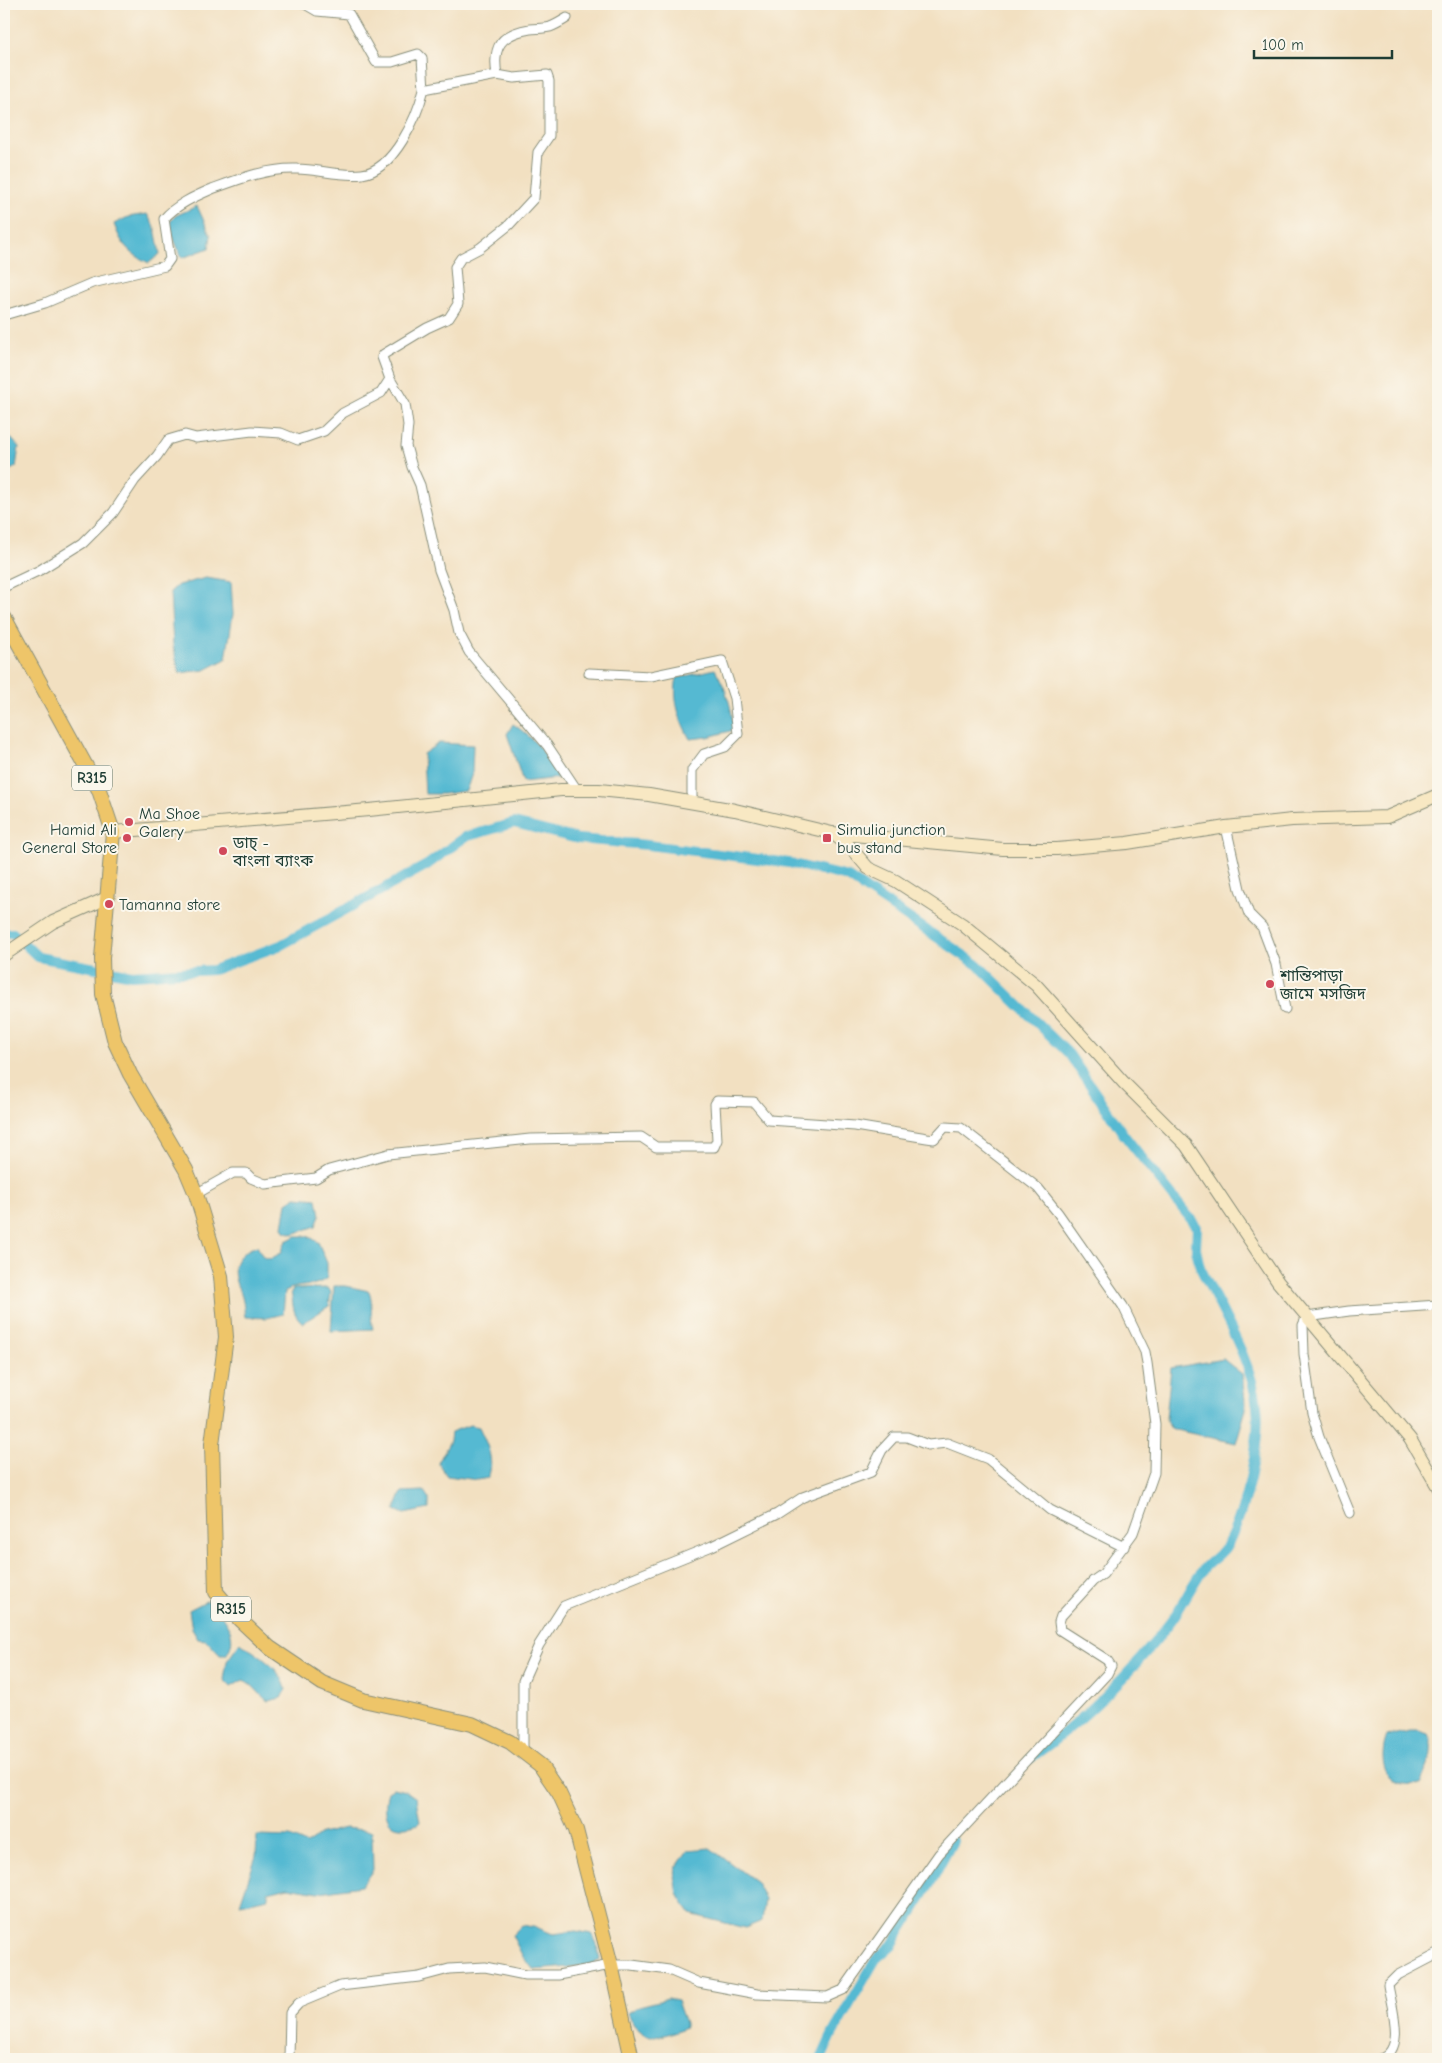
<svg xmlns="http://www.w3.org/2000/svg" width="1442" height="2063" viewBox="0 0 1442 2063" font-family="'Comic Neue','Noto Sans Bengali',sans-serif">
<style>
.water{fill:#54b9d2;stroke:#3a7b83}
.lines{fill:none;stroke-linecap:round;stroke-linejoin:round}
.canal{stroke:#54b9d2;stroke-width:10}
.street-casing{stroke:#888e7a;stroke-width:11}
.secondary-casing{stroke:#888e7a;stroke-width:14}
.primary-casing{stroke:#888e7a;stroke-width:16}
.street{stroke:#fff;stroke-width:9}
.secondary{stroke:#f8e8c3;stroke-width:12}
.primary{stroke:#eec569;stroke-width:14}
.poi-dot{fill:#d1495b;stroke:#fbf7ec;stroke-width:2}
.labels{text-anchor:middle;stroke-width:4;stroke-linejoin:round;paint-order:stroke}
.shield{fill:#fbf7ec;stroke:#61756b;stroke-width:1}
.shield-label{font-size:15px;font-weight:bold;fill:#1f3d34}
.poi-label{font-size:16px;fill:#1f3d34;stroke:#fbf7ec;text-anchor:start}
</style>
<rect width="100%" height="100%" fill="#fbf7ec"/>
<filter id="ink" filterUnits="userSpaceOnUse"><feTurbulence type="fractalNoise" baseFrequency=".02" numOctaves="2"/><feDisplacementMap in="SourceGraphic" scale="10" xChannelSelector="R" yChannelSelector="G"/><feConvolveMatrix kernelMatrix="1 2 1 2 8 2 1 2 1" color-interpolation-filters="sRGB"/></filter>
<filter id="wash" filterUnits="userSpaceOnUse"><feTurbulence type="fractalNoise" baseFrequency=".0096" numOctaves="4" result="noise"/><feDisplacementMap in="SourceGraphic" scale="20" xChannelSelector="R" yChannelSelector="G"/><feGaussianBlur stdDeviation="1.12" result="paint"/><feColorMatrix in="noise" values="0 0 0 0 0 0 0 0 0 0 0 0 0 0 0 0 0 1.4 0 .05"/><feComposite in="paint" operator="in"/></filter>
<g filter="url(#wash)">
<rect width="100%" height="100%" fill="#f2e0c1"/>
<!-- water -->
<path class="water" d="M197,206L211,236L209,248L182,258L173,237L170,222L175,216Z
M147,214L155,228L160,254L149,263C129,253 122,246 114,224L128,217Z
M8,435L19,447L16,467L4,473V436Z
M206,578L231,582L233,614L226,659L205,670L179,673L173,645L170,592L178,585Z
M715,669C726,688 732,707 734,730L708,737L690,739C680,721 672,699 677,678Z
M513,724C535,739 547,754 558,778L523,782L507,734Z
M439,743L473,745L472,774L466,791L443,794H425L423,754Z
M296,1197L317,1199L320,1215L316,1226L293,1234L285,1231L283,1227L287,1203Z
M296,1236H308L318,1242L327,1263V1278C314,1289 299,1283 285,1291L283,1314L267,1318L245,1317C244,1311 244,1304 242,1297C241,1292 237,1287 236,1282C230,1262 240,1252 257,1246L263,1257L270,1259L281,1253L286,1241Z
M334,1286H346L369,1291C374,1303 369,1316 373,1329L331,1331Z
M328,1288L331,1292L329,1306L303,1323C291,1313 294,1305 291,1292L293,1289Z
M1223,1359L1242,1374L1246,1409L1236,1443L1171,1429L1166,1419L1171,1368Z
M470,1425L479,1427C487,1444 495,1460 488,1478L478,1480L447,1476L438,1463L450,1441L451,1432Z
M424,1491L429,1499V1509L404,1514L395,1510L402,1492Z
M206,1601L212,1602C223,1619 241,1635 226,1655H220L206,1640L198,1639L192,1629L189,1610Z
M240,1643C257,1654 281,1668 286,1689L281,1698L268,1701C259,1695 253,1683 243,1680L231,1687L224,1680L227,1661Z
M1410,1731H1419L1428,1734C1436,1751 1427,1769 1420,1785C1413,1784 1403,1785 1397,1782C1380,1774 1381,1751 1387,1736Z
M393,1788L406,1791L416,1798L420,1822C415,1826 411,1826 405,1827C383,1829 384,1806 388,1791Z
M345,1828L372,1831L373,1870L361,1886L319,1892L288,1887L268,1892V1898L240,1904L256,1856L257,1836L290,1837L306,1844L321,1834Z
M710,1848L756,1882L765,1899L762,1921L745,1928L690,1914L678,1894L675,1876L676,1868L688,1850Z
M522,1925L538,1928L553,1934L576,1931L592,1934L597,1944L600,1960L591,1965L534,1970L523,1957L512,1935Z
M667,1999L677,2001L685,2023V2027C659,2039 642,2044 628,2013L639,2006Z"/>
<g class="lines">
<!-- canal -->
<path class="canal" d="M4,933H13L38,957L132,975L213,970L281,945L427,865L465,837L514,823L578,839L648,845L789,863L848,877L978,965L1069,1054L1124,1135L1197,1227L1196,1249L1200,1267C1220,1309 1252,1360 1257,1406C1261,1444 1245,1512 1227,1545C1222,1554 1212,1559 1205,1567C1192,1583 1184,1604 1171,1621C1134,1671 1082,1722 1031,1758
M821,2059L833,2033L876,1959L892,1945L930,1884L953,1841"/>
</g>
</g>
<g filter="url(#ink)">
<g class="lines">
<!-- street casing -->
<g class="street-casing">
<path id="street" d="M305,4L317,11L349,14L376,62H392L418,54L422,58L424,89L497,75C492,46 501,34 530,29C536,28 543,29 550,27C556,25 562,21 567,18
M4,315L45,303L92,283L165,266L170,259L164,219C175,205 196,196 212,189C239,179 267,168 297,169C318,169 341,177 362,174C394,170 417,117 424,89
M390,379L405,404L408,425L406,446L412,467L420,485L439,570L454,610L459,633L469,652L547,745L577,790
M4,587L40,570L83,543L113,513L135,480L157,456L168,440L185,435L196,438L252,431L281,433L298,440L324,431L343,413L381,393L390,379L382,357L384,354L427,328L449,318L458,304L455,267L461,258L480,248L509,225L534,198L538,152L549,136V81L547,75L514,78L497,75
M589,673L651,676L722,661L734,698L738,734L725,747L704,754L692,770V803
M1226,827L1240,889L1249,914L1262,927L1276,964L1285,1009
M196,1194L233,1173H246L251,1178L265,1184L316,1178L329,1170L388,1154L530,1139L641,1137L656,1147H714L717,1140L715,1104L717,1101L754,1102L769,1120L855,1126L927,1138L934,1139L945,1127L961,1128L1038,1188L1058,1213L1123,1306L1145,1352L1147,1363L1155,1424L1154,1473L1133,1533L1103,1574L1093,1581L1061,1616L1059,1622L1060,1630L1107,1660L1111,1666L1107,1674L939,1854L843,1990L827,1997L757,1994L699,1983L669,1970L632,1965H611L558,1975H525L485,1967L449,1969L419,1977L340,1986L299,2003L290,2013L289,2059
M1350,1513L1319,1437L1312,1413L1304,1354L1303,1325L1307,1317L1349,1311L1438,1305
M523,1753V1681L539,1645L564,1606L712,1546L777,1514L803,1497L871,1472L882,1450L894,1437H907L928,1445L947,1443L988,1459L1050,1510L1124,1547
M1380,2059C1407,2050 1391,2006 1388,1985L1398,1975L1438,1954"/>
</g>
<!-- secondary casing -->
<g class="secondary-casing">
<path id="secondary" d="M113,832L369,810L561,790H599L649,795L735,810L832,833L849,846L868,868L896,881L962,924L1036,985L1124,1083L1186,1145L1278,1282L1410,1439L1438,1487
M832,833L1003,849H1057L1127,843L1226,827L1292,820L1387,817L1438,795
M4,955L53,922L107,898"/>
</g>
<!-- primary casing -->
<g class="primary-casing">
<path id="primary" d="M4,617L99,790L113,832L102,958L103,994L115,1042L130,1074L186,1170L196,1194L221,1276L226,1337L212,1444L216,1592L240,1620L270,1648L322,1683L363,1700L472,1724L510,1742L540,1765L559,1793L576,1830L611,1965L632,2059"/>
</g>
<!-- street -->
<use href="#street" class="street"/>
<!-- secondary -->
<use href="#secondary" class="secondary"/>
<!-- primary -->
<use href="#primary" class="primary"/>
</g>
</g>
<!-- markers -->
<g class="poi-dot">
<circle cx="129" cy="822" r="5"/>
<circle cx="127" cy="838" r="5"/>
<rect x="822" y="833" width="10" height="10" rx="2.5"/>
<circle cx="223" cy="851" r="5"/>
<circle cx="109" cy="904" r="5"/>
<circle cx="1270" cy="984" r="5"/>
</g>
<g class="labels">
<!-- shield labels -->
<g class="shield">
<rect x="72" y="765.5" width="40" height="25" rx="4"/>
<rect x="211" y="1596.5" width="40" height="25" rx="4"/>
</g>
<g class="shield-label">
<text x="92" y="783">R315</text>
<text x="231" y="1614">R315</text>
</g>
<!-- poi labels -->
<g class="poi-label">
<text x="139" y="819">Ma Shoe<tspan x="139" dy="18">Galery</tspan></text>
<text x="117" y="835" text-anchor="end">Hamid Ali<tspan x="117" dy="18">General Store</tspan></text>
<text x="837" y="835">Simulia junction<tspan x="837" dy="18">bus stand</tspan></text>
<text x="233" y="848">ডাচ্ -<tspan x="233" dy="18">বাংলা ব্যাংক</tspan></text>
<text x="119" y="910">Tamanna store</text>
<text x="1280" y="981">শান্তিপাড়া<tspan x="1280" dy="18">জামে মসজিদ</tspan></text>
</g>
</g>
<!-- margin -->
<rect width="1442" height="2063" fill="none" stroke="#fbf7ec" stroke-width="20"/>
<!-- scale -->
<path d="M1254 50v8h138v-8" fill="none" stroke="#1f3d34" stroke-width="2.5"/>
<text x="1262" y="50" font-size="15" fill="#1f3d34" stroke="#fbf7ec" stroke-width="4" paint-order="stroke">100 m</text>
</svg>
